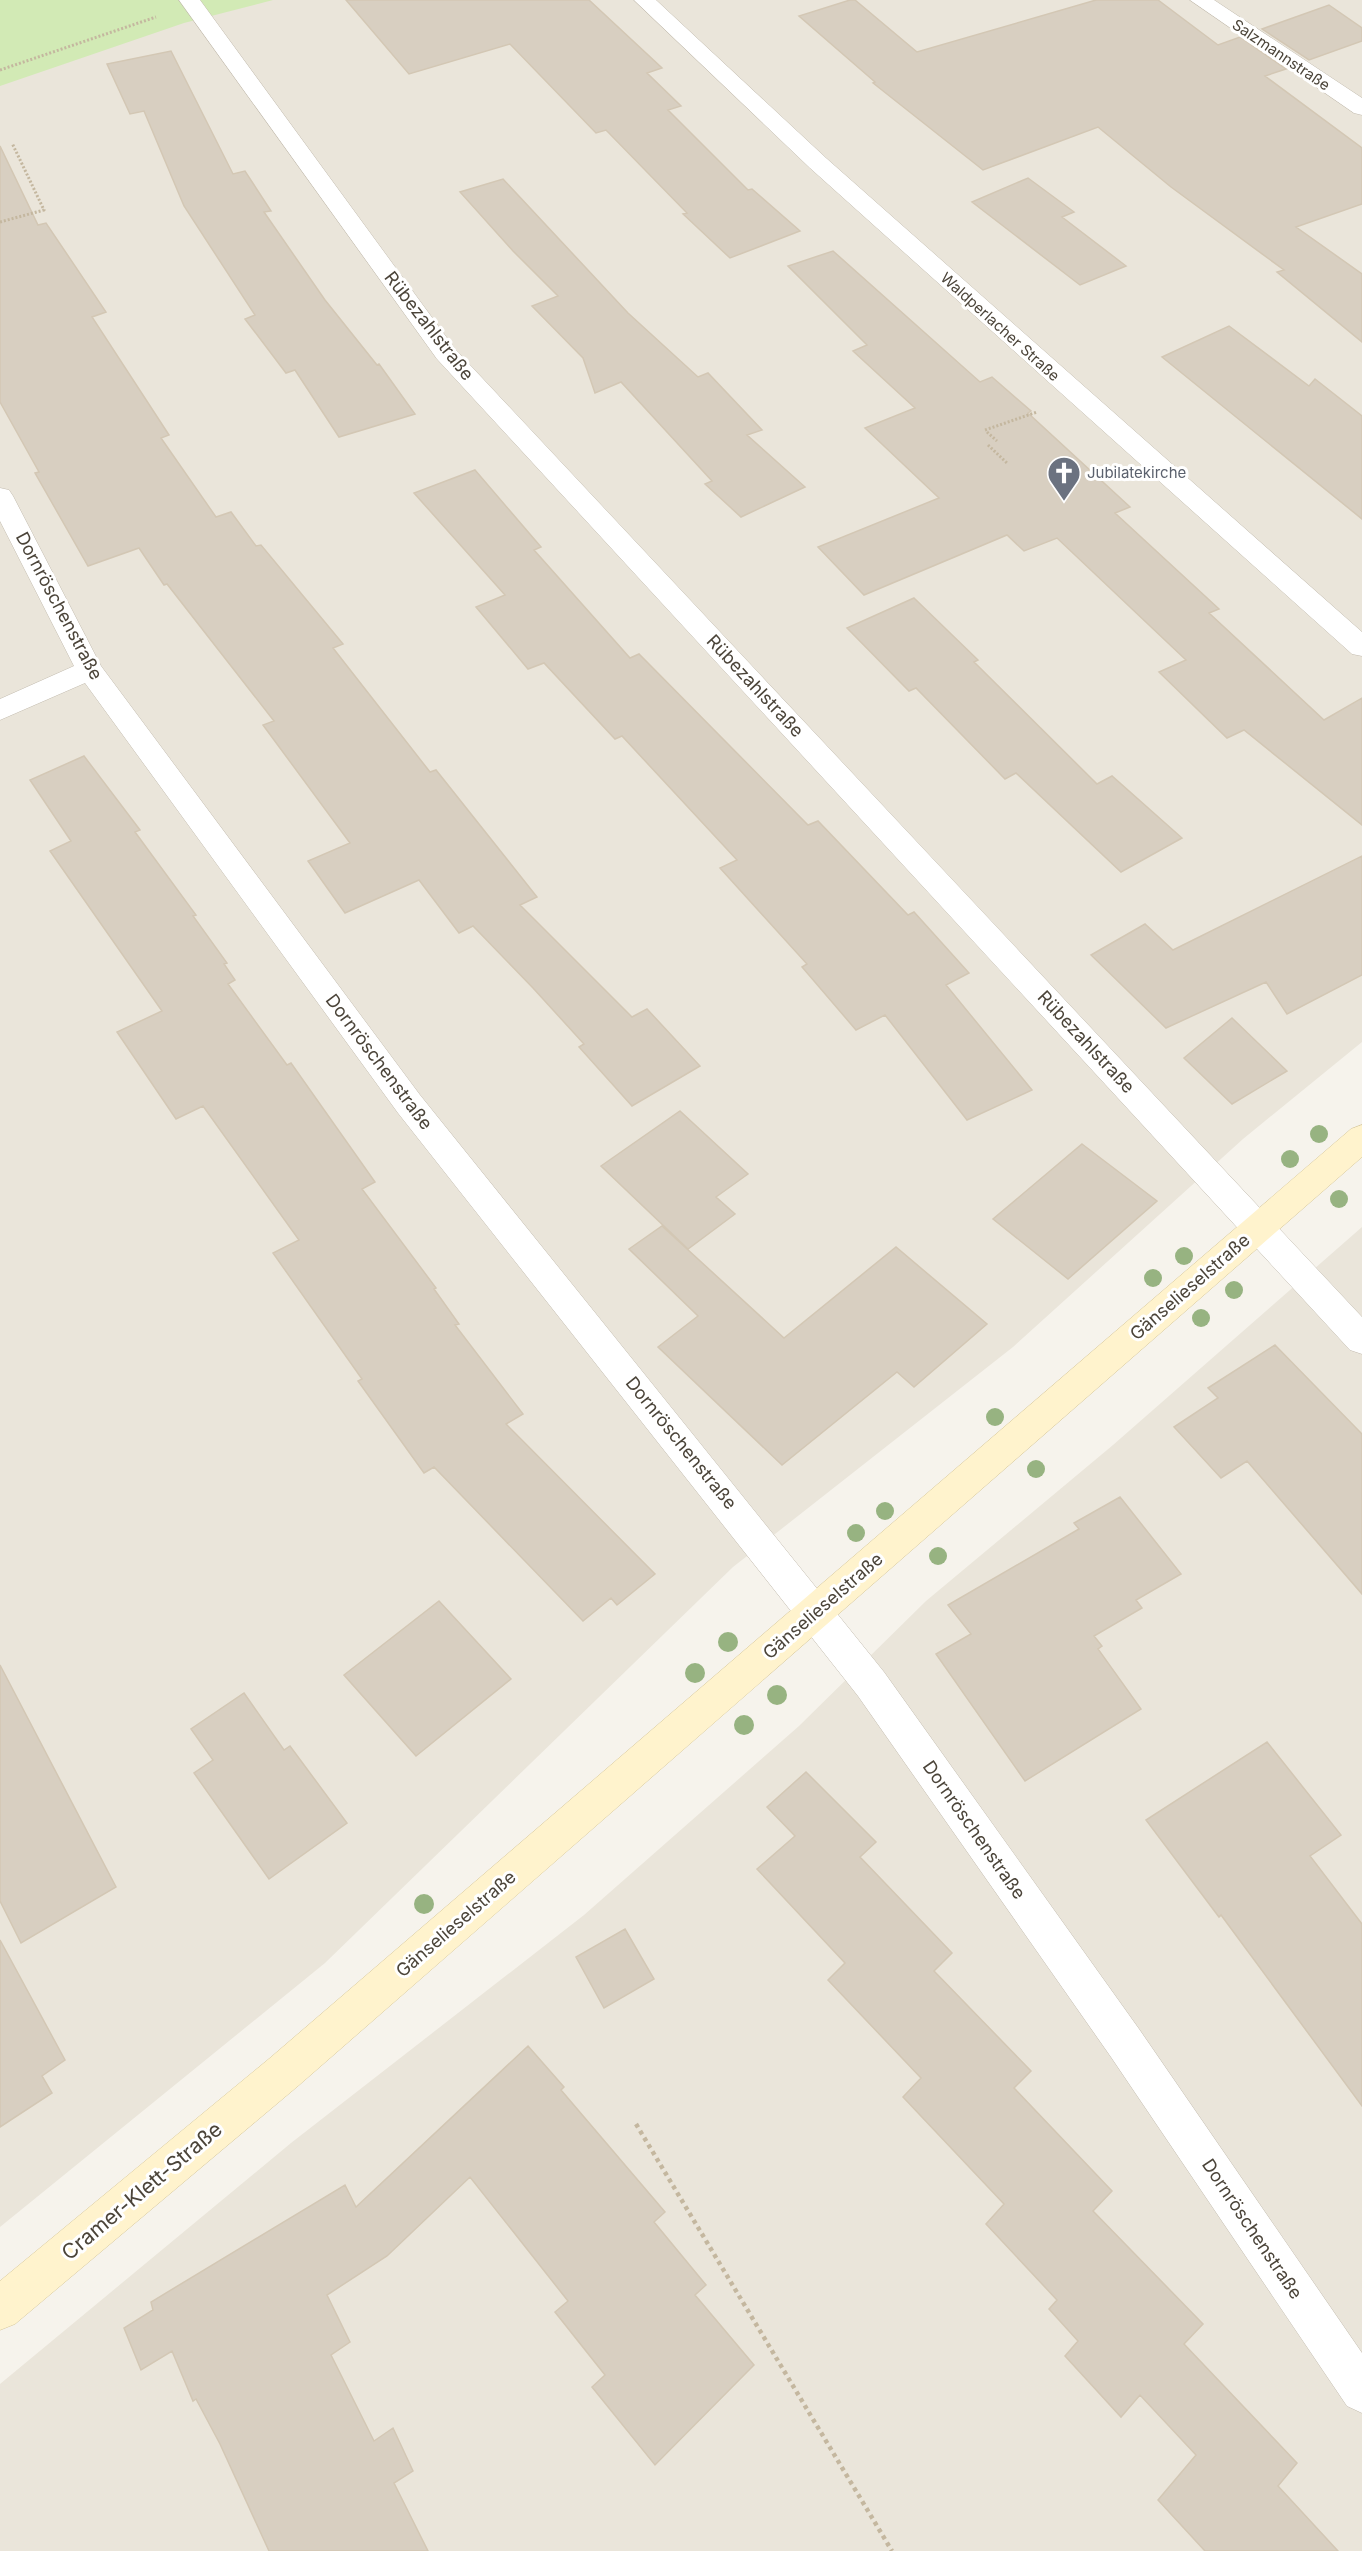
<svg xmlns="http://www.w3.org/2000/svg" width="1362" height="2551" viewBox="0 0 1362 2551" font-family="Inter,sans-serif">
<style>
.residential{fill:#eae5da}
.green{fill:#d2eab5}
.building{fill:#d8cfc1;stroke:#d3c7b4;stroke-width:1.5}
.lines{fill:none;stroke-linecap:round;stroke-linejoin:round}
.street-casing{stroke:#c2bbae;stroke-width:1}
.secondary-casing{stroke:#d6c79b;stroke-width:1}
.path-far1{stroke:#c4b79f;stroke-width:3;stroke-dasharray:2 2;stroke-linecap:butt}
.path{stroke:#c4b79f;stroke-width:4.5;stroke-dasharray:4 4;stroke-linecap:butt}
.street{fill:#fff;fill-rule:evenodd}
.secondary{fill:#fff3cd;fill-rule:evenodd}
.tree{fill:#97b381}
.labels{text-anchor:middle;stroke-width:6;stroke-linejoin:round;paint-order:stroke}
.far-street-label{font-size:15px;fill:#4b4439;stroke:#fff}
.far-worship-label{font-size:15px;fill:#5b616d;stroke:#fff;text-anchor:start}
.street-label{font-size:18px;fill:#4b4439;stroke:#fff}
.near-street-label{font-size:21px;fill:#4b4439;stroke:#fff}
</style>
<rect width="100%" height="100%" fill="#f6f3ec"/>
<!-- residential -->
<path class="residential" d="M0,0H1362V1042L1243,1139L1013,1347L733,1567L325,1963L0,2227Z
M1362,1227V2551H0V2384L291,2143L584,1915L799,1726L926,1601L1113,1445Z"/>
<!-- green -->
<path class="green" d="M0,0H273L184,23L0,86Z"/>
<!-- building -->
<path class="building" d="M346,0H589L662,68L647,73L681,106L668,110L748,190L752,189L800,231L730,258L683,214L687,213L606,130L596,133L510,44L409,74Z
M850,0H855L917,52L1096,0H1158L1218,45L1240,37L1286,69L1265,76L1362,148V204L1296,227L1362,274V342L1277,272L1284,270L1171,187L1098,127L983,170L873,83L875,82L799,16Z
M1329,5L1362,28V41L1309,60L1262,29Z
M171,51L233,174L245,171L271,211L264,212L325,300L377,365L379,364L415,414L339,437L295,370L286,373L245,319L255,315L184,206L144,111L130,114L107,64Z
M0,146L38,225L46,223L106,312L92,317L169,435L161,438L216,517L231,512L256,546L261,545L343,644L333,648L430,772L436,770L537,897L520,905L632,1017L647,1009L700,1066L632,1106L579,1047L584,1044L533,988L473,926L459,933L419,880L345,913L308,861L350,843L263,725L274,721L167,584L164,585L139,548L88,566L35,473L39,472L0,402Z
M1028,178L1074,212L1062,217L1126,266L1080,285L972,202Z
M503,179L628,313L698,377L708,373L762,430L747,435L805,487L741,517L705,484L712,481L621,382L595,393L583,358L532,306L558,296L513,251L460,192Z
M833,251L980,382L992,377L1031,411L1028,413L1130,507L1115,513L1219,609L1209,613L1324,720L1362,698V825L1244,730L1227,738L1159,672L1186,660L1057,538L1024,551L1007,535L864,595L818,547L939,498L865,428L915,408L853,351L867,345L788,266Z
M1229,326L1309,386L1315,379L1362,416V519L1162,357Z
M475,470L541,547L534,550L630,658L639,654L808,825L818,821L908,915L914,912L969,973L946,985L1032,1090L967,1120L885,1015L856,1030L802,967L807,964L720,868L737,860L622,736L615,739L544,663L528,669L476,607L505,595L414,493Z
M914,598L978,660L974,662L1097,784L1112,776L1182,838L1121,872L1016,773L1005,779L916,688L909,691L847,628Z
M84,756L140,830L135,832L196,915L193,916L227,963L224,964L235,980L228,984L287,1065L291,1063L375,1182L362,1189L436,1288L434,1289L459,1324L455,1325L523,1414L506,1424L655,1574L617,1605L611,1598L583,1621L434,1467L424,1473L358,1381L362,1379L273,1253L299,1240L203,1106L176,1119L117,1032L162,1011L50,851L71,841L30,780Z
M1362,856V975L1287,1014L1266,982L1166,1028L1091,955L1145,924L1173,950Z
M1232,1018L1287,1071L1232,1104L1184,1058Z
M680,1111L748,1174L716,1197L735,1214L688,1249L601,1166Z
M1082,1144L1157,1201L1068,1279L993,1219Z
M662,1226L784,1338L896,1247L987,1324L914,1387L897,1372L782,1465L658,1347L698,1316L629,1249Z
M1275,1345L1362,1434V1594L1247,1461L1221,1478L1174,1427L1218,1398L1208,1388Z
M1120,1497L1181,1574L1136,1600L1142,1608L1094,1636L1102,1646L1098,1649L1141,1709L1025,1781L936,1654L971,1634L948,1605L1079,1529L1074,1523Z
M439,1601L511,1679L416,1756L344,1675Z
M0,1665L116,1887L21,1943L0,1901Z
M244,1693L284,1750L290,1746L347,1823L269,1879L194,1773L213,1760L191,1729Z
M1267,1742L1341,1835L1310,1856L1362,1924V2106L1221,1915L1219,1917L1146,1820Z
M806,1772L876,1842L860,1857L952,1953L934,1971L1031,2071L1014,2088L1112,2191L1093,2211L1203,2324L1184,2344L1297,2463L1278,2486L1338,2551H1205L1158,2500L1196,2455L1140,2395L1121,2417L1065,2356L1078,2341L1049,2309L1057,2300L986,2224L1004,2204L903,2097L921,2078L828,1980L845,1963L757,1869L795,1836L767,1807Z
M625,1929L654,1979L604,2008L576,1957Z
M0,1940L65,2060L42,2076L52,2093L0,2127Z
M528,2046L564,2087L561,2090L665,2212L654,2222L706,2285L695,2295L754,2365L655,2465L592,2387L605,2375L555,2312L568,2301L470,2177L387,2256L327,2295L350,2342L331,2355L374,2441L393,2428L413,2471L394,2483L428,2551H269L220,2444L196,2399L193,2401L172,2351L141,2370L124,2328L153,2310L151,2302L345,2185L356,2207Z"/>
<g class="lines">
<!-- street casing -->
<g class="street-casing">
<path id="street" d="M179,0H200L455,349L1362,1317V1354L1350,1350L437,359Z
M634,0H656L826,158L1362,632V656L1352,654L810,168Z
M1190,0H1214L1362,98V115L1354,113Z
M0,488L9,490L13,496L101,666L420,1095L884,1672L1139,2029L1362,2353V2413L1347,2406L1111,2057L858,1696L398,1113L85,683L0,720V699L74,666L0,521Z"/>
</g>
<!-- secondary casing -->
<g class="secondary-casing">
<path id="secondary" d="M1362,1125V1157L298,2086L15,2324L0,2330V2281L270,2058L1351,1129Z"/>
</g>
<!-- path-far1 -->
<path class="path-far1" d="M0,70L156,17
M0,222L44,210L12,143
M985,430L1037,412
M987,432L997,441
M988,445L1008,464"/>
<!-- path -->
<path class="path" d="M636,2124L892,2551"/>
<!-- street -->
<use href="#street" class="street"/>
<!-- secondary -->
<use href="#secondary" class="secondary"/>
</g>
<!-- trees -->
<g class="tree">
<circle cx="1319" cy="1134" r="9"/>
<circle cx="1290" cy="1159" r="9"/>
<circle cx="1339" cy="1199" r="9"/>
<circle cx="1184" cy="1256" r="9"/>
<circle cx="1153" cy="1278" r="9"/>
<circle cx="1234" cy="1290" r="9"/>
<circle cx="1201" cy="1318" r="9"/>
<circle cx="995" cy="1417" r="9"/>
<circle cx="1036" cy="1469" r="9"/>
<circle cx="885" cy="1511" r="9"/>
<circle cx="856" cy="1533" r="9"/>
<circle cx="938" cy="1556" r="9"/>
<circle cx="728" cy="1642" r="10"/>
<circle cx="695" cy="1673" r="10"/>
<circle cx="777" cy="1695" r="10"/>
<circle cx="744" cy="1725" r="10"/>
<circle cx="424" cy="1904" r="10"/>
</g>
<!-- icons -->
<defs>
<g id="church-pin" transform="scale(1.725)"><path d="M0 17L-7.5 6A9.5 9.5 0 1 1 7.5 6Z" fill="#6b7280" stroke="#fff"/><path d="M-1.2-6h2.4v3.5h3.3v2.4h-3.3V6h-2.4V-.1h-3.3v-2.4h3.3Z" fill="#fff"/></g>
</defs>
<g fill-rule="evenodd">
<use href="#church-pin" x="1064" y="473"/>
</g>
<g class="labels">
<!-- far-street labels -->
<g class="far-street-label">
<text transform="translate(1281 55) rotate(34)" y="5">Salzmannstraße</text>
<text transform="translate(1000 327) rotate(42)" y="5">Waldperlacher Straße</text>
</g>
<!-- far-worship labels -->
<g class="far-worship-label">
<text x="1087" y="478">Jubilatekirche</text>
</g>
<!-- street labels -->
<g class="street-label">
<text transform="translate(429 326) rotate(52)" y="6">Rübezahlstraße</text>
<text transform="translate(59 606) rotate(62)" y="6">Dornröschenstraße</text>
<text transform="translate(755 686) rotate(47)" y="6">Rübezahlstraße</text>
<text transform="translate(1086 1042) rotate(47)" y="6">Rübezahlstraße</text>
<text transform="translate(379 1062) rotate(53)" y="6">Dornröschenstraße</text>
<text transform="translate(1190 1287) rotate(-41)" y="6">Gänselieselstraße</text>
<text transform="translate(681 1443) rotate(51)" y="6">Dornröschenstraße</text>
<text transform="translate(823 1606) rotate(-41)" y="6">Gänselieselstraße</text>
<text transform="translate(974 1830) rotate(55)" y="6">Dornröschenstraße</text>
<text transform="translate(456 1924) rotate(-41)" y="6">Gänselieselstraße</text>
<text transform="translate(1252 2229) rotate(56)" y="6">Dornröschenstraße</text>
</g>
<!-- near-street labels -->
<g class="near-street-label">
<text transform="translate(142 2191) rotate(-40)" y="7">Cramer-Klett-Straße</text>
</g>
</g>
</svg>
